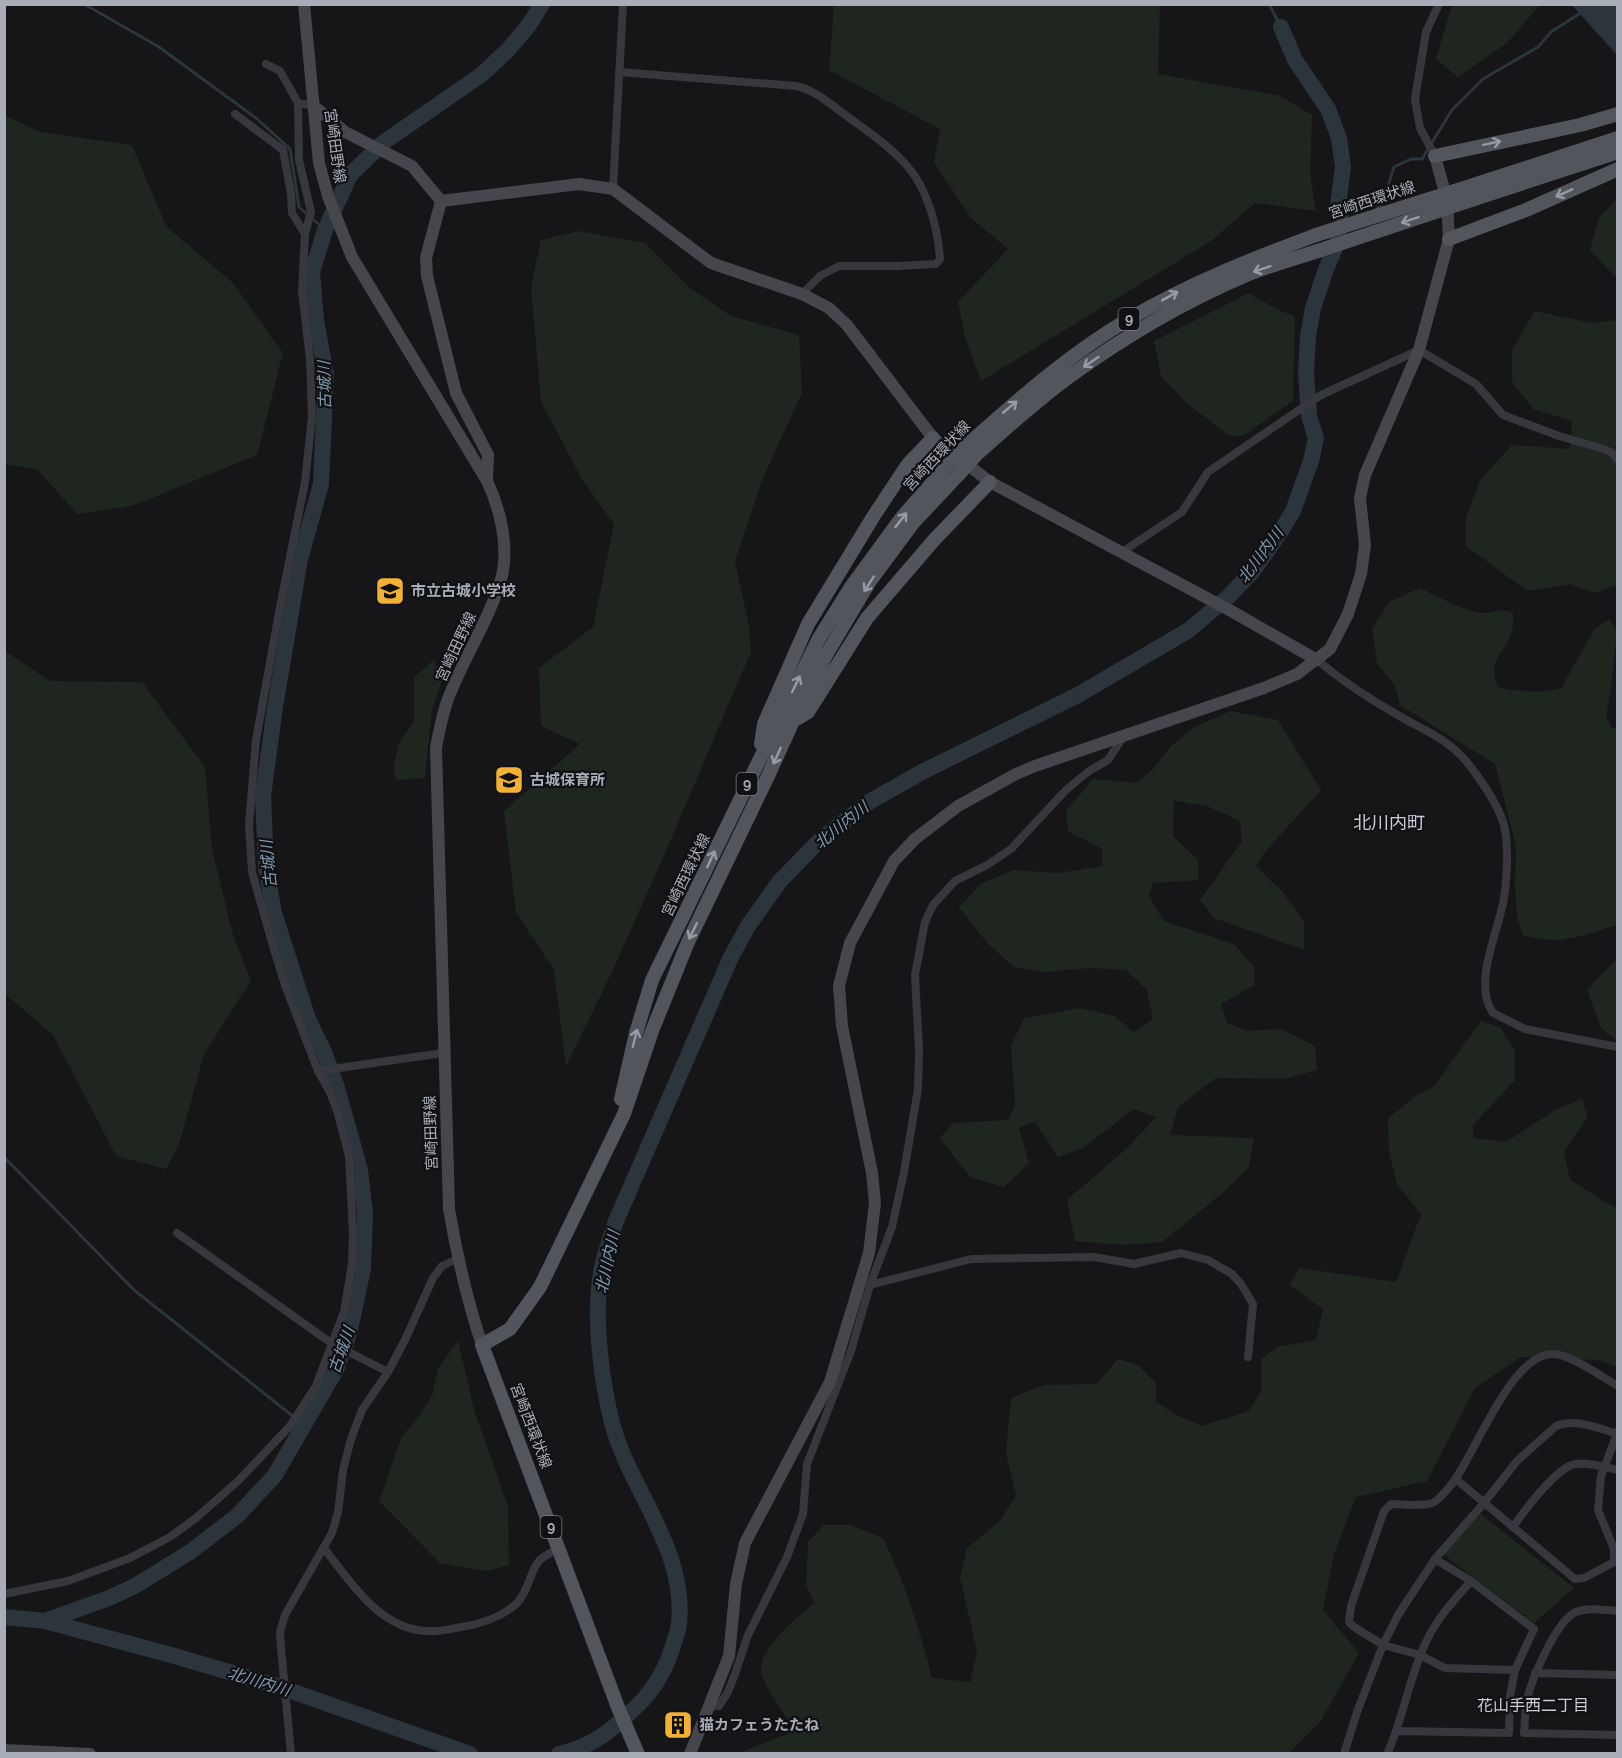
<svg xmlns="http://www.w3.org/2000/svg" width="1622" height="1758" viewBox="0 0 1622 1758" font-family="Raleway,'Noto Sans JP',sans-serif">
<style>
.green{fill:#1e261f}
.water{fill:#2c353c}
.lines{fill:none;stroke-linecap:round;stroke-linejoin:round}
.stream{stroke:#2c353c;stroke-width:3}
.river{stroke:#2c353c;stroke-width:16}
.street{stroke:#37383d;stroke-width:8}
.secondary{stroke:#45474d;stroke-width:12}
.primary{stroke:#53555c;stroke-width:14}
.primary-bridge{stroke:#53555c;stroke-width:14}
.oneway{stroke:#979ba6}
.labels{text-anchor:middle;stroke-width:4.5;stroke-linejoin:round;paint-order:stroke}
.shield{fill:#111113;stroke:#7b7e86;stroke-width:1.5}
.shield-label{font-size:14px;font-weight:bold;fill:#a8adb8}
.street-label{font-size:15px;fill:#a8adb8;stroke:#111113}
.poi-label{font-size:15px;font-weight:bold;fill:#a8adb8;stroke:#111113;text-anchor:start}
.water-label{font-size:16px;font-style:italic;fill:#7f9bb3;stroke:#111113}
.neighbourhood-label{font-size:16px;fill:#c9ccd4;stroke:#111113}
.quarter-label{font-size:18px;fill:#c9ccd4;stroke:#111113}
</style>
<rect width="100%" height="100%" fill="#161618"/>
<!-- green -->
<path class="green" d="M834,5H1160L1158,74L1280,96L1312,115L1310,174L1316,211L1255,203L1211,241L981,381L965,337L958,302L1008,249L970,217L934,162L940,129L829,70Z
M1452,5V4L1540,5L1507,43L1458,77L1436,59Z
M4,115L40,132L132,145L166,226L233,283L283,353L257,455L132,506L77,514L37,469L5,464Z
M1617,199V279L1590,250L1599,218Z
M579,231L645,243L689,287L731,316L799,335L802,393L763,478L735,561L749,626L751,652C691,790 635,931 566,1066L554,970L516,913L504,811L580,744L541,726L539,668L593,627L614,524L583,481L541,402L531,287L541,240Z
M1249,293L1278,310L1295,316L1293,401L1243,436L1228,435L1188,404L1161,376L1154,341Z
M1534,311L1592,323L1617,320V585L1594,593L1571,584L1527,591L1466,546V518L1480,480L1512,445L1570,449L1572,421L1533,409L1512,382V351Z
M1420,588C1439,597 1461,610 1482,613C1494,614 1500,607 1513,613C1513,618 1514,626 1512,632C1504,654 1485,662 1499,688C1521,691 1540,694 1561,688L1594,630L1609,619L1617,632L1611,688L1606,716L1612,728H1617V925C1581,936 1561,946 1523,935L1517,918L1515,885L1516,847L1495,764L1400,705L1395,686L1377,663L1372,629L1389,602Z
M5,651L50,681L142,682L205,767L212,849L233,935L251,981L204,1054L179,1145L166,1169L116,1156L53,1035L5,994Z
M434,660L442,681L432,709L425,778L396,780L393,767L399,743L414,720V677Z
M1230,711L1278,720L1321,790L1265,852L1256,866L1283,892L1304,922V950L1214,918L1200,900L1242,841L1240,821L1207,806L1174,801L1173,836L1198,860V880L1153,883L1149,896L1164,921L1234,944L1254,967V985L1221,1004L1227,1023L1247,1031L1281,1029L1315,1046L1317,1070L1284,1079L1216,1078L1178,1107L1170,1135L1254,1138L1249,1167L1219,1196L1162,1242L1121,1245L1075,1241L1067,1200L1126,1149L1156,1117L1134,1109L1083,1148L1058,1157L1035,1122L1019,1128L1029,1163L1004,1187L970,1177L940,1138L953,1123L1008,1120L1015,1104L1011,1046L1024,1018L1080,1008L1114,1016L1133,1032L1153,1019L1147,990L1126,970L1091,968L1045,972L1014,967L987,943L959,907L982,883L1014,870L1058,873L1102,866V849L1068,831L1066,811L1093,779L1137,783L1153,769L1171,746L1195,727Z
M1617,958V1041L1601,1028L1587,990Z
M1481,1021L1500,1027L1515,1051V1080L1473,1125L1474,1138L1506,1142L1557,1109L1582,1099L1588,1117L1564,1152L1570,1180L1617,1209V1367L1599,1360L1521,1357L1475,1388L1427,1481L1356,1497L1334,1554L1323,1610L1359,1653L1320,1722L1289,1753L736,1754L795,1731C785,1714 768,1693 762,1675C753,1652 798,1617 814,1603L806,1584L808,1542L824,1525H850L883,1538C906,1586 919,1627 932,1678L970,1682L977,1652L960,1577L967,1548L1000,1521L1016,1495L1006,1453L1011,1398L1045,1385L1097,1384L1118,1359L1138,1365L1156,1383V1401L1178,1416L1202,1426L1249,1411L1261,1391V1359L1278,1347L1316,1340L1323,1309L1289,1285L1299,1268L1396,1282L1421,1214L1397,1184L1389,1152L1388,1119L1414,1097L1434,1086Z
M458,1341L475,1413L508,1506L509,1565L488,1571L441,1564L379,1501L402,1436L419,1417L432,1395L438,1368Z
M1477,1511L1574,1588L1534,1623L1444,1555Z"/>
<!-- water -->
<path class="water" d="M1572,5H1617V55Z"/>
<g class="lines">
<!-- stream -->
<path class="stream" d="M84,4L159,47L256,118L290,149L299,207L325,230
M1269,4L1281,27
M1431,144L1452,110L1483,79L1538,47L1551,32L1582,12
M1375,210L1382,205L1394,167L1411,159H1422L1428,149
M4,1157L134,1290L304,1425"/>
<!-- river -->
<path class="river" d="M4,1617L45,1621L109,1598L135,1586L190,1552L237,1516L275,1475L336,1370L349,1334L363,1269L365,1214L360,1170L337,1088L324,1052L308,1019L274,913L266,867L263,796L275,707L300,559L321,484L326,375L316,320L312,272L325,230L350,175L384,142L481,75L507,51L529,25L542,4
M45,1621L171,1655L277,1686L470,1754
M559,1754C595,1746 613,1729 639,1704C656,1687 666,1668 673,1646C675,1639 678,1631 679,1624C687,1549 630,1491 612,1423C602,1383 595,1327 599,1287C601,1264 609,1242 616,1221L731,957L748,926L780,881L819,841L869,802L922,772L1078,695L1189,630L1229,596L1253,571L1281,531L1293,511L1311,461L1316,438L1309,416L1306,373L1308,336L1313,308L1325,272L1337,243L1341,221L1338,205L1343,167L1339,138L1328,109L1295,60L1281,27"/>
<!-- street -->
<path class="street" d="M266,64L280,71L298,103L314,106
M619,72L796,86C815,90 829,103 844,114C866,130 890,146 908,167C928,190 938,229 940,259L936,264L897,266H839L820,276L802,294
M235,114L283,150L291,194L292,213L305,234
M1435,156L1420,128L1415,99L1426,32L1439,4
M613,189L623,4
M1122,552L1182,512L1208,472L1321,395L1419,350L1476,384L1503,415L1559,436L1604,449L1612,453L1618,460
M1317,660C1342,681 1368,698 1396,714C1424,731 1449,738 1470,766C1483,783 1498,804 1504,825C1509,847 1507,876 1504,898C1499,930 1472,984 1493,1013L1525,1029L1618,1047
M318,1071L443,1053
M177,1233L331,1343L388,1372
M870,1285L971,1259L1094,1257L1134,1264L1181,1253L1208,1260L1232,1274L1241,1284L1253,1304L1248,1357
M1457,1480L1575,1579L1584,1578L1614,1562V1549L1598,1510L1601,1476L1618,1431
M1513,1527C1524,1511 1557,1467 1575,1464C1589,1462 1604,1467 1618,1470
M324,1548C350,1582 381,1631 429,1631C439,1632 451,1629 461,1627C479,1624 502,1617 516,1604C529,1592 530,1569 540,1560C545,1555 553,1552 559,1548
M4,1594L68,1581L130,1558L170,1537L196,1518L238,1481L290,1426L316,1386L344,1312L352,1264L353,1234L349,1156L338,1114L330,1092L318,1071L285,985L273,946L252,872L249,825L256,740L280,607L305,482L312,417L310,359L302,292L305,234L311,212L299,160L298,103
M1618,1611C1605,1610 1588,1607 1576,1612C1557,1620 1533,1676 1528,1696C1525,1707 1525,1721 1524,1733L1618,1735
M1515,1670L1445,1668L1420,1655L1383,1645L1354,1627L1349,1622L1351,1606L1384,1511L1391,1504C1403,1504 1421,1507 1432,1503C1438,1501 1442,1495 1446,1491C1474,1462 1508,1354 1553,1354C1570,1354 1602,1377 1618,1386
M1535,1673L1618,1675
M710,1706H719L728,1692L735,1674L748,1635L787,1557L803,1514L807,1464L851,1351L870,1285L892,1227L904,1172L918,1089L919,1050L915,975L925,922L933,905L955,881L987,865L1011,849L1066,790L1089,771L1108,760L1124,736
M1398,1731L1509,1733L1510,1696L1515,1670L1534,1629L1471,1581L1435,1559
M291,1754L281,1648L280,1632L285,1615L332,1533L338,1512L343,1470L351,1439L362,1410L388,1372L405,1340L433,1278L442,1266L457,1259
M1344,1754L1357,1712L1383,1645L1398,1615L1435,1559L1484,1503L1517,1461L1556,1426C1577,1418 1597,1428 1618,1434
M1387,1754C1404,1717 1409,1676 1427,1640C1438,1617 1455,1599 1471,1581"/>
<!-- secondary -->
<path class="secondary" d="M304,4L319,163L328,196L352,257L487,481C500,508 509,546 502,576C490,619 464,657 448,699C442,715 439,731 436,748L449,1209C457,1256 467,1300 482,1345
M314,106L345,132L412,166L441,201L579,184L613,189L711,263L802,294L829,308L847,325L933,438L990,482L1233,612L1317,660
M441,201L426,258L427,276L456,393L488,455L487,480
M4,1750L90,1754
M690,1754L729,1656L736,1584L745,1543L830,1382L869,1253L875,1203L872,1173L842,1026L839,986L850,943L894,861L915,839L958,806L1016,774L1035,766L1264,688L1297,674L1330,649L1348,614L1361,574L1365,545L1360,498L1365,475L1419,350L1449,239L1447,200L1435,156"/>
<!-- primary -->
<path class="primary" d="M1435,156L1580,125L1618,114
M1461,189L1618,138
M1465,202L1618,152
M1449,239L1526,210L1618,169
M966,446C1018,400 1069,354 1129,319C1188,284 1252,259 1316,235
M976,455C1006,428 1037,400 1070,376C1124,337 1183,302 1244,276C1268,266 1293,259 1318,251
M793,721L808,712L867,618L934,540L990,482
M761,744L764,724L808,624L873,517L908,464L933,438
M621,1099L636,1033L652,980L818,640L851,587L903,516L947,466
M638,1754L619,1710L482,1345L510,1329L540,1287L624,1114L652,1031L688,942L768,776L793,721L826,655L870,581L913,523L959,474"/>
<!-- primary-bridge -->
<path class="primary-bridge" d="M1316,235L1461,189
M1318,251L1465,202
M947,466L966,446
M959,474L976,455"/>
</g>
<!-- one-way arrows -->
<defs><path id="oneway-shaft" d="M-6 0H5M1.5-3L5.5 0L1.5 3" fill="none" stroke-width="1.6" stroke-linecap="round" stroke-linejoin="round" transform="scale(1.5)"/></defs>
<g class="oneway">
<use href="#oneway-shaft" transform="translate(1492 143) rotate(-12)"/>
<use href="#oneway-shaft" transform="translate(1564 193) rotate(156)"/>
<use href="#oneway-shaft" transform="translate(1410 220) rotate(162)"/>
<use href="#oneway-shaft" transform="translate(1262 269) rotate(161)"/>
<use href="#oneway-shaft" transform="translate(1170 296) rotate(-29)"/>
<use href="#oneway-shaft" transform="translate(1091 362) rotate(146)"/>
<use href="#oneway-shaft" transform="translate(1010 407) rotate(-40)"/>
<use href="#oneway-shaft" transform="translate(901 520) rotate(-52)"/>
<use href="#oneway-shaft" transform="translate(869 584) rotate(123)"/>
<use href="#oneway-shaft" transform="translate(796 684) rotate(-64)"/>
<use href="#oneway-shaft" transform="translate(777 756) rotate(114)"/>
<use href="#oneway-shaft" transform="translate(711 859) rotate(-65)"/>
<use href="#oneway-shaft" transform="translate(693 931) rotate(116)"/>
<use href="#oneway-shaft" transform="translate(635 1038) rotate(-76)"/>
</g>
<!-- icons -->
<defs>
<g id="school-square" transform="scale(1.5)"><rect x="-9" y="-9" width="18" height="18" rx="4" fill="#f2b134" stroke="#111113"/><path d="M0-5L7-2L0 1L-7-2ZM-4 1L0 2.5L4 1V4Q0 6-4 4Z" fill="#111"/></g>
<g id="building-square" transform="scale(1.5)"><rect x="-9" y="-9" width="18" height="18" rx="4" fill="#f2b134" stroke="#111113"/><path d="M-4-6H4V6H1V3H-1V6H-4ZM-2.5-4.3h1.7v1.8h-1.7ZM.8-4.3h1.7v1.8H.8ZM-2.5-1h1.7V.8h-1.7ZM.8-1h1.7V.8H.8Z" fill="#111"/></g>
</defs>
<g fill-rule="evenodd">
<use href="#school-square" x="390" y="591"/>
<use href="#school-square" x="509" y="780"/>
<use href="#building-square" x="678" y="1725"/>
</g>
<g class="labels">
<!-- shield labels -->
<g class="shield">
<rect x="1118.5" y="308" width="21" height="22" rx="4.5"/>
<rect x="736.5" y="773" width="21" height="22" rx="4.5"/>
<rect x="540.5" y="1516" width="21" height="22" rx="4.5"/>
</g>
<g class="shield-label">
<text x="1129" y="324">9</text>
<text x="747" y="789">9</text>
<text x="551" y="1532">9</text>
</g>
<!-- street labels -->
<g class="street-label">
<text transform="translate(335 146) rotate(82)" y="5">宮崎田野線</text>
<text transform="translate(1372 200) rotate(-18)" y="5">宮崎西環状線</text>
<text transform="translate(937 456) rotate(-47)" y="5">宮崎西環状線</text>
<text transform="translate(456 647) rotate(-65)" y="5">宮崎田野線</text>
<text transform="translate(686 875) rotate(-64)" y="5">宮崎西環状線</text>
<text transform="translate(431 1133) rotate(-92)" y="5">宮崎田野線</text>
<text transform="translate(531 1426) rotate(69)" y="5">宮崎西環状線</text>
</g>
<!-- poi labels -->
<g class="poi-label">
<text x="411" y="596">市立古城小学校</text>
<text x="530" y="785">古城保育所</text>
<text x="699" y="1730">猫カフェうたたね</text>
</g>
<!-- water labels -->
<g class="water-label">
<text transform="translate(324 385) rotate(-91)" y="6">古城川</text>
<text transform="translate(1260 555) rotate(-53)" y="6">北川内川</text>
<text transform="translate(841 825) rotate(-39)" y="6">北川内川</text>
<text transform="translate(268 864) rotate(-96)" y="6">古城川</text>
<text transform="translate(607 1262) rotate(-78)" y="6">北川内川</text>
<text transform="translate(341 1350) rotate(-70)" y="6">古城川</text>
<text transform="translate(259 1681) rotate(17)" y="6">北川内川</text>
</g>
<!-- neighbourhood labels -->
<g class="neighbourhood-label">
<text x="1533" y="1711">花山手西二丁目</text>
</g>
<!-- quarter labels -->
<g class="quarter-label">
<text x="1389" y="829">北川内町</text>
</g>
</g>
<!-- border -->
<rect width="1622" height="1758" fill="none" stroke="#a8adb8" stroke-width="12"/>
</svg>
